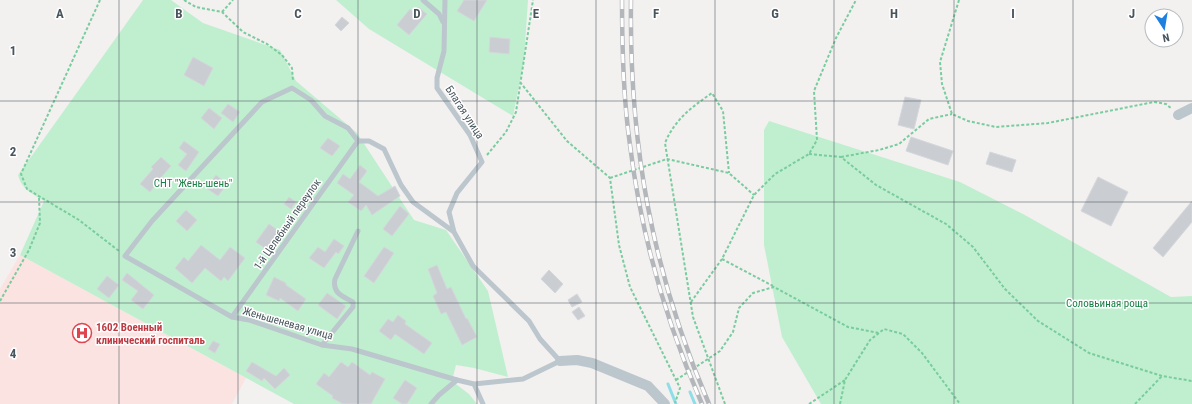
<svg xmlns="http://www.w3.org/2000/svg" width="1192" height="404" viewBox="0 0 1192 404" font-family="'Roboto Condensed',sans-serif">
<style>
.medical{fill:#fbe3e2}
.green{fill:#c0efcf}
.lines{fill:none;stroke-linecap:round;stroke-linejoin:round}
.stream{stroke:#8edeea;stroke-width:3}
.building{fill:#caced3;stroke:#d4d7db}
.path{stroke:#79cc9d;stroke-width:2;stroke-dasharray:3 2;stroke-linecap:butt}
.lane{stroke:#bcc6cd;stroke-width:5}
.street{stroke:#bcc6cd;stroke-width:10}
.rail-casing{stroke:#b3b6ba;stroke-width:4.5}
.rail{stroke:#fff;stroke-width:3;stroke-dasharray:9;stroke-linecap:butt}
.grid{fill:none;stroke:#48555d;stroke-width:1;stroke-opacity:0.55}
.labels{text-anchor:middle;stroke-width:3;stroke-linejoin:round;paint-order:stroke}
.street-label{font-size:11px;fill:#48555d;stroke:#fff}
.park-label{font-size:11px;fill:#197f45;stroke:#fff}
.health-label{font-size:11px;font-weight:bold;fill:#be3a42;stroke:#fff;text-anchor:start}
.grid-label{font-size:13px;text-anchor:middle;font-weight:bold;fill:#48555d;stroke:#fff;stroke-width:3;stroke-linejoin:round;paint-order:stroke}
</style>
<rect width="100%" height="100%" fill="#f3f0f0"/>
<!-- medical -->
<path class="medical" d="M20,255L246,378L232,404H0V289Z"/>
<!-- green -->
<path class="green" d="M143,0H171L203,23L280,50L296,81L357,133L414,220L446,230L488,291L508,377L474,368L456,365L452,381L469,394L477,404H294L20,255L44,201C32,193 22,190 18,175Z
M336,0H528L524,60L513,116L369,29Z
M769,121L960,182L1023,214L1171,297L1192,296V404H821L782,337L764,245V130Z"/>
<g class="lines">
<!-- stream -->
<path class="stream" d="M668,384L676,404
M690,392L695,404"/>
</g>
<!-- building -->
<path class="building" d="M464,0H487L474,21L457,11Z
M418,7L427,14L409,35L397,25L410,9L414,12Z
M342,17L349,23L341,31L335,25Z
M490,37L510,39L509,54L489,52Z
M193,57L213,68L204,86L184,75Z
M905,97L921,100L914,129L898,125Z
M228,104L240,112L233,122L221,113Z
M209,108L222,118L214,129L201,118Z
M911,137L953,151L948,165L906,151Z
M328,138L340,146L332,156L320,148Z
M184,141L199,152L186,171L178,165L187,154L179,148Z
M990,152L1016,160L1012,172L986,164Z
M161,157L171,166L157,182H158L150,192L140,184L153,169L151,167Z
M360,165L367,171L359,182L378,196L395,186L400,196L372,215L366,205L361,211L348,202L354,195L337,183L343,174L350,179Z
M216,175L227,184L218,196L206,188Z
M1098,177L1128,192L1111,226L1081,211Z
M289,197L296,202L291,209L284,204Z
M1192,201V222L1163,257L1153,248Z
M400,206L409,214L392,236L383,229Z
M186,210L197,220L187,231L176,221Z
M269,224L283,234L270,252L256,242Z
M334,239L344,246L338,254L336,252L324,268L309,258L318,247L325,252Z
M201,245L220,260L230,247L245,258L228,281L224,277L221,281L205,268L192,283L175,268L184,257L188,261Z
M384,247L394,253L374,283L364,276Z
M437,265L447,289L451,287L466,319L467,318L477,337L462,345L446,312L441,314L433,296L437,293L428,269Z
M549,270L563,284L555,293L541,279Z
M127,273L154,295L143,309L131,300L138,291L122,280Z
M107,276L119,285L109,298L97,289Z
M274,277L286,283V285L306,299L298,311L280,298L279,301L266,295Z
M327,293L346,306L337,319L318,305Z
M577,294L582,302L572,307L568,300Z
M579,307L585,316L578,320L572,312Z
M398,315L406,321L405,324L432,343L424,354L395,334L391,340L379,331L388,319L393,322Z
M213,341L220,344L215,353L208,349Z
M252,362L276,376L284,368L290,375L275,389L264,378L262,381L246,371Z
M341,362L348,367L352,362L370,375L372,372L385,379L371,404H343L332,398L333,396L316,384L324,373L329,377Z
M405,380L417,388L407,404H402L393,398Z"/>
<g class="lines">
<!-- path -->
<path class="path" d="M100,0L21,174L27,189L79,220L119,251
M184,0L196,7L222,12L243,32L267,44L282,55L292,68L293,81
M959,0L940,62L942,84L952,114L968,121L996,127L1048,123L1154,102L1166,104L1172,109
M222,12L233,0
M520,82L567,141L610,178L619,245L630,287L680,388L675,403
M809,154L841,157L876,185L946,224L973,247L1005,289L1038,321L1089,353L1162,376L1192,381
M487,155L506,132L516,112L533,0
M841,157L879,150L899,144L929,119L952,114
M610,178L667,159L729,173L754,195
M722,259L773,286
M0,301L29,250L40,223L39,197
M691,302L722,259L754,195L775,174L809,154L817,140L814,91L836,38L856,0
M676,380L720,351L733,332L739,308L753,293L774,287L848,327L879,333
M725,404L693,317L665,143C675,119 692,107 712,93L723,111L729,173
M809,404L845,380
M840,404L845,380L870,340L884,329L903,334L922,353L960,404
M1135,404L1162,376"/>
<!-- lane -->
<path class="lane" d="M423,0L439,14L443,22
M445,0L444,51L437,78V88L470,135L482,162L457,193L449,212L454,232
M292,88L311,100L325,116L348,128L358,141H369L384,149L401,185L413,202L454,232L473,266L529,321L540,339L560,361L523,379L474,384L457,380L352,349L322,345L249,320L232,317L125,256L152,221L262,102Z
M232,317L358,141
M322,345L353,307V302C342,296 332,293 335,279L358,231
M474,384L483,404
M431,404L439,395L457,380"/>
<!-- street -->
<path class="street" d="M1178,115L1192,108
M560,361L577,360L592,363L648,386L665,404"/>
<!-- rail casing -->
<g class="rail-casing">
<path id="rail" d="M622,0C622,48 623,97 630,145C641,234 666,322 702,404
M631,0C629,144 652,272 709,404"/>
</g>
<!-- rail -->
<use href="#rail" class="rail"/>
</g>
<!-- grid -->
<path class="grid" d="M119,0V404M238,0V404M358,0V404M477,0V404M596,0V404M715,0V404M834,0V404M954,0V404M1073,0V404M0,101H1192M0,202H1192M0,303H1192"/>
<!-- icons -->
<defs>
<g id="hospital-ring" transform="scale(1)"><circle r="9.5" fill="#fff" stroke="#e0444e" stroke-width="1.5"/><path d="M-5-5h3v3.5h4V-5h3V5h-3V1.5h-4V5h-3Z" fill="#e0444e"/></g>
</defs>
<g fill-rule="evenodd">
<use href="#hospital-ring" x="82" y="333"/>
</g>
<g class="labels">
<!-- street labels -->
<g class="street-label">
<text transform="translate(465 112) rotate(57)" y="4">Благая улица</text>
<text transform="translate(287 224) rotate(-55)" y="4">1-й Целебный переулок</text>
<text transform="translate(288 323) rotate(16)" y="4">Женьшеневая улица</text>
</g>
<!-- park labels -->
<g class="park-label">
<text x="193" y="187">СНТ "Жень-шень"</text>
<text x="1107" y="307">Соловьиная роща</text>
</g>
<!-- health labels -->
<g class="health-label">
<text x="96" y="331">1602 Военный<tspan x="96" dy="13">клинический госпиталь</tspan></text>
</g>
</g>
<g class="grid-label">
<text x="60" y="18">A</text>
<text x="179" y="18">B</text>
<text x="298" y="18">C</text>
<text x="417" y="18">D</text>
<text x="536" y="18">E</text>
<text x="656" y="18">F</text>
<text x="775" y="18">G</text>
<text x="894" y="18">H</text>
<text x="1013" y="18">I</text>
<text x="1132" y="18">J</text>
<text x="13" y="55">1</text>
<text x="13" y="156">2</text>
<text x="13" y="257">3</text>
<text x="13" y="358">4</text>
</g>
<!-- north arrow -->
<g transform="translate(1164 28) rotate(168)"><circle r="19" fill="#ffffff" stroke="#b6bbbe"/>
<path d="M0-3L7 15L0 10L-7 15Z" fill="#1d7fe0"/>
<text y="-6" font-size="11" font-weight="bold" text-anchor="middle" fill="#48555d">N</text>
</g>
</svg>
